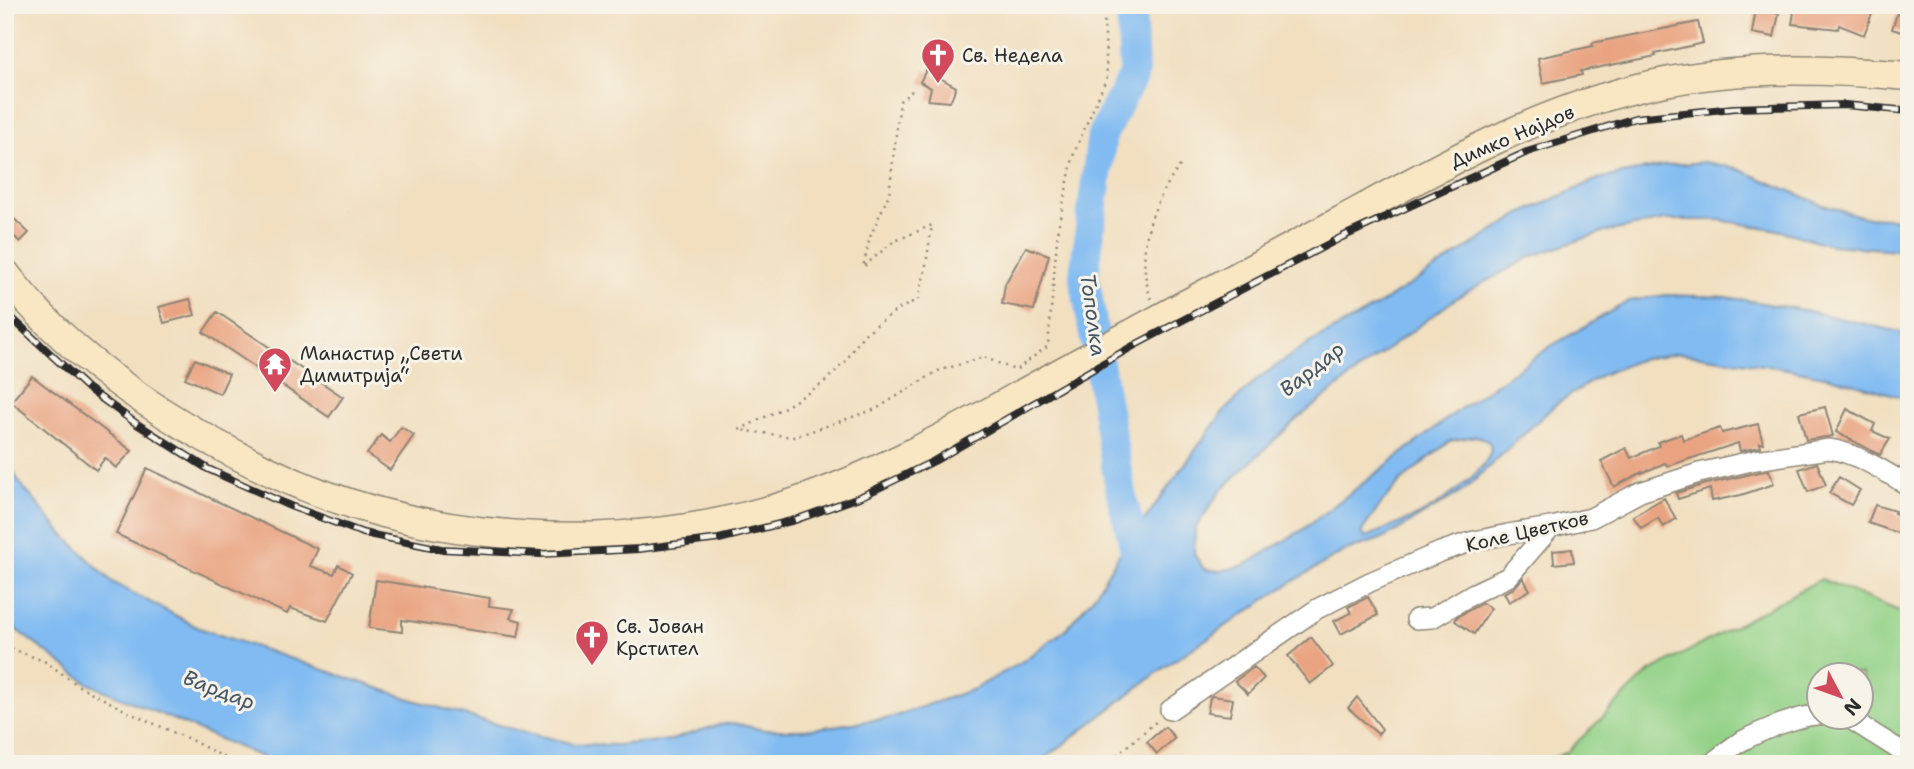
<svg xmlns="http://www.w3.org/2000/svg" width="1914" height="769" viewBox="0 0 1914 769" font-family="'Shantell Sans',sans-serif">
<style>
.green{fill:#93d187;stroke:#5f7e59;stroke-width:2;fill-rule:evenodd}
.water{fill:#81bbf2;stroke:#56738e;stroke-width:2;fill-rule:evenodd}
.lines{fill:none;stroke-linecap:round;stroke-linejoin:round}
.river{stroke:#81bbf2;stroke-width:30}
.building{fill:#e9a380}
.street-casing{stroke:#8e8576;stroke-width:22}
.secondary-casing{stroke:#8e8576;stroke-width:31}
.path{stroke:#8e8576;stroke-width:2.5;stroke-dasharray:2 5;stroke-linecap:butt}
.street{stroke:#fff;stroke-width:19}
.secondary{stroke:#f9e7c3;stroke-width:28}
.rail-casing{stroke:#2b2b2b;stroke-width:8}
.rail{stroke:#f7f3e8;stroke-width:5;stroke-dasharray:16;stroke-linecap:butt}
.labels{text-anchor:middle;stroke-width:6;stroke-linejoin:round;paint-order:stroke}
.poi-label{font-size:19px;fill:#2b2b2b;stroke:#f7f3e8;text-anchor:start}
.street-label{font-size:19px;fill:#2b2b2b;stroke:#f7f3e8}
.water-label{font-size:21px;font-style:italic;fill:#455667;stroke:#f7f3e8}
</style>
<rect width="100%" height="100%" fill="#f7f3e8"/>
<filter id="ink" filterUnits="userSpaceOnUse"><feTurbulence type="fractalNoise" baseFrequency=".0143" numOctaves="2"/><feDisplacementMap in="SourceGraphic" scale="14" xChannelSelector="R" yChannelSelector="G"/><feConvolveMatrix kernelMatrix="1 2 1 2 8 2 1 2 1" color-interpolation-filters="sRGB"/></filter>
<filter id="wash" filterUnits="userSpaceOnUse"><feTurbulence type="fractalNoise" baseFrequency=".00686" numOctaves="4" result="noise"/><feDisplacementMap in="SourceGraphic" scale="28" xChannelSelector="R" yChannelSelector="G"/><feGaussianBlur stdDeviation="1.57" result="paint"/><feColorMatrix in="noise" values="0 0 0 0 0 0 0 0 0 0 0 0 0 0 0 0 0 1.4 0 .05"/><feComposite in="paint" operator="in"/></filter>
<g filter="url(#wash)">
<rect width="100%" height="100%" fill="#f1dfc0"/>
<!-- green -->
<path class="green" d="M1821,579L1909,615V764H1538L1567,752L1648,673ZM1820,674H1862V716H1820Z"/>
<!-- water -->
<path class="water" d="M1705,162L1736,168L1823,205L1864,217L1909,219V251L1831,245L1778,230L1720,220H1665L1600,233L1532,256L1458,297L1374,359L1298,418L1221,490L1195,529L1194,554L1204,569L1221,571L1245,565L1302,530L1460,409L1551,346L1629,301L1666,295L1727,297L1804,310L1909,334V399L1830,377L1776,367L1680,353L1641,359L1601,375L1555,405L1463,491L1386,537L1343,552L1289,584L1166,666L1047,757L1033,764H278L89,684L18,631L5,618V456L19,482L58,529L112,582L199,628L417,701L519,731L575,744L616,745L671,740L718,725L733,723L764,730H803L890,718L974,689L1020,663L1065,630L1094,596L1118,556L1224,411L1259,378L1304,346L1375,307L1521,214L1598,179L1662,166ZM1476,436C1524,447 1441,503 1425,512C1407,521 1388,528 1369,536L1365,537L1362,535V531L1381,504L1400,482L1450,441Z"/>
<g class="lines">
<!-- river -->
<path class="river" d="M1131,5L1134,73L1102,135L1084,275L1121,494L1132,537L1140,575"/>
</g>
<g id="blocks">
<!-- building -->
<path class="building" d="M1795,5L1823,8L1824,5H1875L1864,35L1839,25L1838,29L1792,24Z
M1900,5H1909V34L1892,29Z
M1756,9L1779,14L1774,37L1752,33Z
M1698,22L1703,43L1655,54L1656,56L1581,71L1582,75L1543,83L1538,58L1593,46L1592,43Z
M926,70L956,87L950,102L928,100L931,88L920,82Z
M5,210L29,233L20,242L5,228Z
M1026,247L1049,255L1034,310L1002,304L1005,284Z
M190,299L195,315L164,323L159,307Z
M217,312L343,397L329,417L203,332Z
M195,359L229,374L220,394L185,378Z
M32,376L132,451L116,468L105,458L96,470L11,402Z
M1825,407L1833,436L1806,440L1799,413Z
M1847,409L1875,424L1872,431L1890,439L1880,455L1836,432Z
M1758,424L1763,443H1760L1761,447L1740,451L1738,443L1668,466L1665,463L1642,473V472L1614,487L1601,461L1626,448L1631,458L1659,446L1658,442L1681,434L1683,440L1720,428L1722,433Z
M401,427L414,435L390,470L367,454L381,435L390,442Z
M1817,463L1826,485L1808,492L1799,469Z
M147,468L318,549L310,566L334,574L338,565L352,573L327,621L290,608L287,614L116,534Z
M1769,470L1774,484L1741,495L1712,501L1710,489L1678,499L1676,493L1702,485Z
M1839,477L1860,490L1851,505L1829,493Z
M1664,498L1676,519L1663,527L1658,518L1641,528L1633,516Z
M1875,505L1895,511L1894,513L1909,519V537L1868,523Z
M1572,549L1574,562L1554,564L1553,551Z
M1523,578L1530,590L1509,602L1504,593L1514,588Z
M376,580L490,598L489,606L514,609L510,618L521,621L518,637L402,620V632L369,628Z
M1368,597L1378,615L1341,634L1334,621L1351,613L1348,607Z
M1482,603L1491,608L1474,634L1455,621L1457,617Z
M1311,637L1333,666L1310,684L1288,656Z
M1254,667L1264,678L1248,694L1235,681Z
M1212,696L1233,699L1230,716L1207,713L1210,698Z
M1357,697L1382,729L1378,734L1348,708Z
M1165,727L1175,738L1157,754L1147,742Z"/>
</g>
</g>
<g filter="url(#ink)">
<use href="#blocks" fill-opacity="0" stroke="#8e8576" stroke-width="2"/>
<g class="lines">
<!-- street casing -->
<g class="street-casing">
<path id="street" d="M1416,619L1432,618L1474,593L1508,577L1551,527
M1170,710L1317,609L1370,582L1440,552L1470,542L1508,534L1551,527L1591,518L1640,492L1699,473L1756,460L1829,449C1857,453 1884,471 1909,486
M1842,716L1847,717L1909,756
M1711,764C1721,756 1731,747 1742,741C1758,732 1802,714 1820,715"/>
</g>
<!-- secondary casing -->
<g class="secondary-casing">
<path id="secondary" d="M5,273C71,361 173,425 271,472C428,547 628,556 793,503C869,478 941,439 1011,400C1120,339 1231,280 1342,220C1437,168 1532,114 1638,88C1726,66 1818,68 1909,76"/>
</g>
<!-- path -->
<path class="path" d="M912,91L900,101L889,194L870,237L863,267L893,242L932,225L925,271L918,299L894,312L863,335L845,362L822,384L787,406L739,430L794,437L876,409L938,371L984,357L1017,371
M1151,299C1134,248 1152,203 1182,163
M1017,369L1048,346L1058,228L1074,153L1107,77L1104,16L1099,5
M5,646L46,662L79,686L132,714L189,739L237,764
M1106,764L1157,721"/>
<!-- street -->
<use href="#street" class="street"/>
<!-- secondary -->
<use href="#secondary" class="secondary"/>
<!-- rail casing -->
<g class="rail-casing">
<path id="rail" d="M5,309L14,320L87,388L137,424L208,469L290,506L363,533L441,549L541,554L639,549L719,539L795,520L862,496L934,461L1133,346L1342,237L1527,152L1635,118L1734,108L1845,105L1909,111"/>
</g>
<!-- rail -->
<use href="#rail" class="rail"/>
</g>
</g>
<!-- icons -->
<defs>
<g id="church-pin" transform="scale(1.75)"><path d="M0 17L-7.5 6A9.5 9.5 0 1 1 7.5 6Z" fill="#d1495b" stroke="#f7f3e8"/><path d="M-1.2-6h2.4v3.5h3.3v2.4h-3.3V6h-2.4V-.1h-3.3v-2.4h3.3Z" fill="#fff"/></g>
<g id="temple-pin" transform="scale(1.75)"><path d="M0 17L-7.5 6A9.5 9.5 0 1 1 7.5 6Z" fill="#d1495b" stroke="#f7f3e8"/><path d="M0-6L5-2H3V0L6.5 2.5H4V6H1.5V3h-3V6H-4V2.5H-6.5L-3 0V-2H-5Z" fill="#fff"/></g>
</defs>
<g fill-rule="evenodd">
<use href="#church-pin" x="938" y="55"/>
<use href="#temple-pin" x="275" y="364"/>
<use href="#church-pin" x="592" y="637"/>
</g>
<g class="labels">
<!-- poi labels -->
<g class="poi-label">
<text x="962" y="62">Св. Недела</text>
<text x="300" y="360">Манастир „Свети<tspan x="300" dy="22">Димитрија“</tspan></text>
<text x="616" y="633">Св. Јован<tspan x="616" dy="22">Крстител</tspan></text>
</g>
<!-- street labels -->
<g class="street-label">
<text transform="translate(1512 136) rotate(-23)" y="7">Димко Најдов</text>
<text transform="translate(1527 531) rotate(-13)" y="7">Коле Цветков</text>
</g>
<!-- water labels -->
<g class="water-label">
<text transform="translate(1093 315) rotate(82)" y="7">Тополка</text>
<text transform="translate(1312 369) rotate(-38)" y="7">Вардар</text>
<text transform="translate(219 690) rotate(21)" y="7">Вардар</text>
</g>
</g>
<!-- margin -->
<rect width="1914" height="769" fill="none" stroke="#f7f3e8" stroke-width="28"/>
<!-- north arrow -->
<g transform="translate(1840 696) rotate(131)"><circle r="33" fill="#f7f3e8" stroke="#a5a39c" stroke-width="2"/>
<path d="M0-5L12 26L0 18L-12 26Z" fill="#d1495b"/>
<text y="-10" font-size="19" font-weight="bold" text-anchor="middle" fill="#2b2b2b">N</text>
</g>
</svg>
